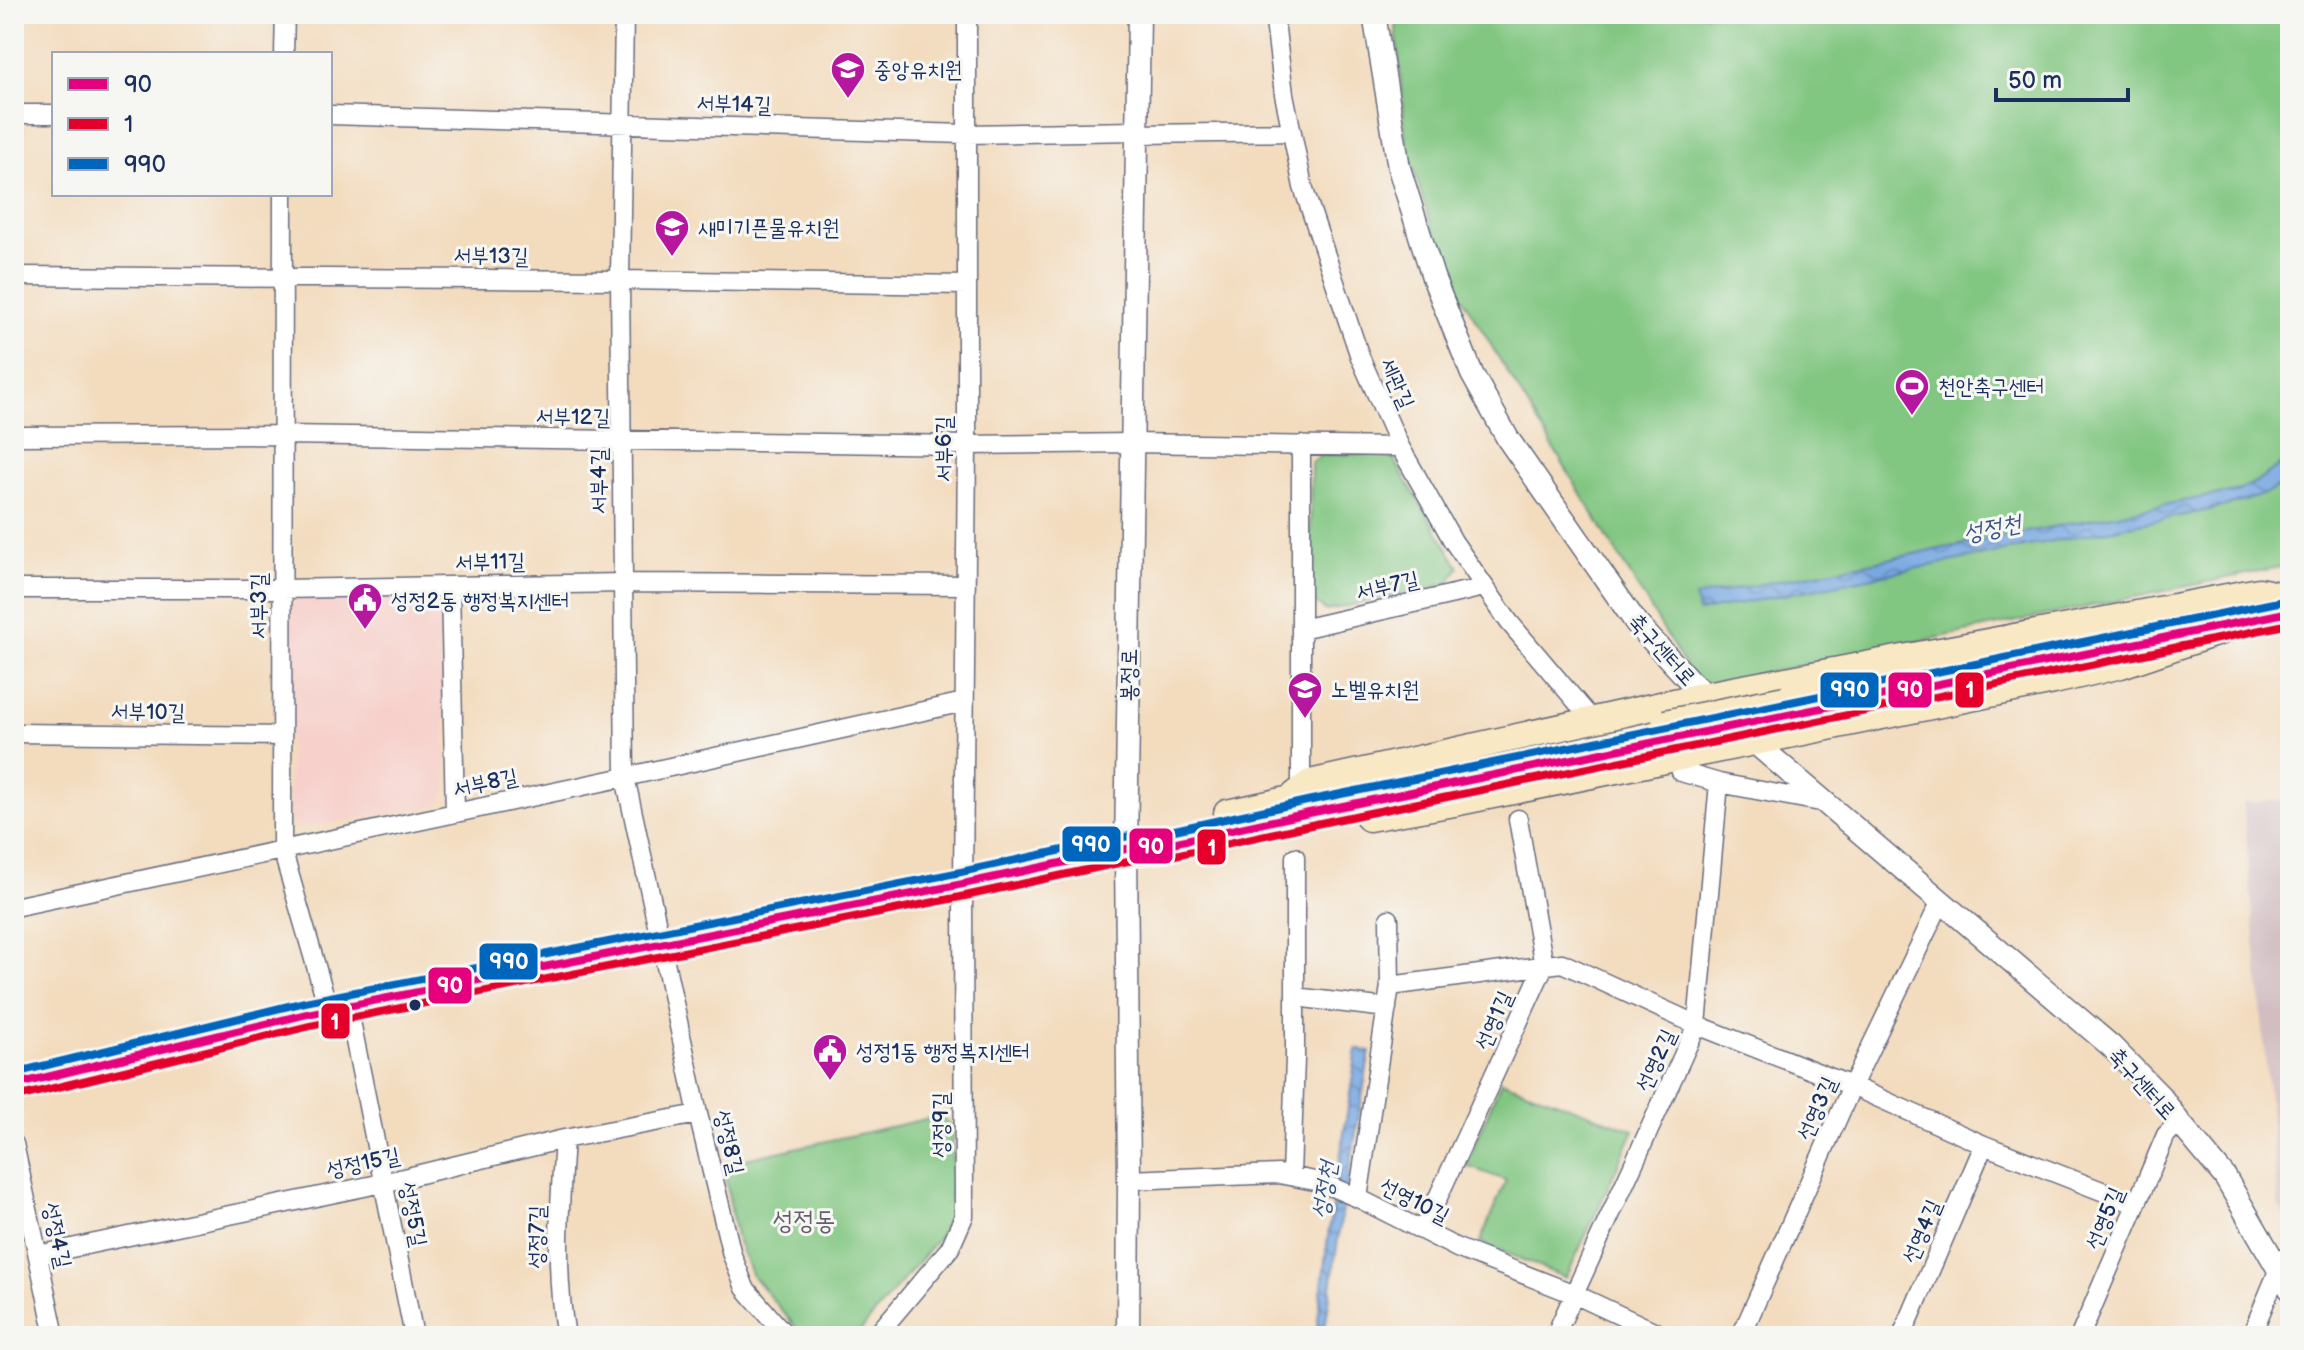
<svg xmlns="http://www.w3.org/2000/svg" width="2304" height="1350" viewBox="0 0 2304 1350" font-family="'Balsamiq Sans','Poor Story',sans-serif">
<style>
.built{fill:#f7d0cb}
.industrial{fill:#d2bec2}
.park{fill:#81c681;stroke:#4e7a70;stroke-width:2}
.water{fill:url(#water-waves);stroke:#496ba0;stroke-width:2}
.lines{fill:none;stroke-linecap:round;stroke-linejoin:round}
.minor-casing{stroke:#676b7f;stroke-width:21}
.tertiary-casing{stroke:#676b7f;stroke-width:25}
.secondary-casing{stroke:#676b7f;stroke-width:29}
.minor{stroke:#fff;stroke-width:18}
.tertiary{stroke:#fff;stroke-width:22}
.secondary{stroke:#f8e8c3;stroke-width:26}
.secondary-bridge-casing{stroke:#676b7f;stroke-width:29;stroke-linecap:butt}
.secondary-bridge{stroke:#f8e8c3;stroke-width:26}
.bus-1-casing{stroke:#f6f6f2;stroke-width:14}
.bus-2-casing{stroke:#f6f6f2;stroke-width:14}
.bus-3-casing{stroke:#f6f6f2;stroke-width:14}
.bus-1{stroke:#e5007d;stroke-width:8}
.bus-2{stroke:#e4002b;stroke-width:8}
.bus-3{stroke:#0065bd;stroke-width:8}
.bus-dot{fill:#1b2f5e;stroke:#f6f6f2;stroke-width:3}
.labels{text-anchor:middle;stroke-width:6;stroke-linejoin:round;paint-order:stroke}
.poi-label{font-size:22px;fill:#1b2f5e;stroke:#f6f6f2;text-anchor:start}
.street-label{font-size:22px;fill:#1b2f5e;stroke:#f6f6f2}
.water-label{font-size:24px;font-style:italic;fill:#375385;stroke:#f6f6f2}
.quarter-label{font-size:26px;fill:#675d6c;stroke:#f6f6f2}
.line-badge{stroke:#f6f6f2;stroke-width:3}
.badge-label{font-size:22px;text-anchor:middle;font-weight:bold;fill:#fff}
</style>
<defs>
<pattern id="water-waves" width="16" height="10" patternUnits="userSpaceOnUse" patternTransform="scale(2)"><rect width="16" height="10" fill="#77a7e1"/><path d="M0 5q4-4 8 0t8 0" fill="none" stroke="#6188ba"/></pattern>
</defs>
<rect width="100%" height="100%" fill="#f6f6f2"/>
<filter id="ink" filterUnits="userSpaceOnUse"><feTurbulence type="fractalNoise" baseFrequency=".0125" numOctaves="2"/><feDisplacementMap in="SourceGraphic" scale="16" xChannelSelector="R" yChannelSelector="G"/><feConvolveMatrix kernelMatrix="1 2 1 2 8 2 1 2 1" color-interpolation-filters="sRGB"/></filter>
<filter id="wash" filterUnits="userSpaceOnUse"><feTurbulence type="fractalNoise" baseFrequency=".006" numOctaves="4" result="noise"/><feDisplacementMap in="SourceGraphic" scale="32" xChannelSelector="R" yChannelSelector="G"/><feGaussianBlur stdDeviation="1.8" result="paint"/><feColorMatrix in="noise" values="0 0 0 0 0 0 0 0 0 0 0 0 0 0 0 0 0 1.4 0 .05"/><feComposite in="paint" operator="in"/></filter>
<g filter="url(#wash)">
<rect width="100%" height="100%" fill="#f3dbbd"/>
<!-- built -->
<path class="built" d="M434,595L440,603L447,790L437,806L297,829L289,822L290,607L300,597Z"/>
<!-- industrial -->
<path class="industrial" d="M2290,800V1228L2278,1204L2243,803Z"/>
<!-- park -->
<path class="park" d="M1395,14H2290V565L1698,687L1445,269L1406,145Z
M1387,453L1392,457L1459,567L1449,583L1326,611L1310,598L1311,463L1321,455Z
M1501,1081L1634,1130L1566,1278L1480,1242L1506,1180L1466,1166Z
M939,1116L953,1126L951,1216L936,1241L856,1336H803L751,1274L736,1236L723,1164Z"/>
<!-- water -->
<path class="water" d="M2290,458V479C2269,496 2241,502 2214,509L1698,612L1695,597L2240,490L2263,478Z
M1357,1049L1370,1051L1340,1225L1324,1336H1316L1328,1236Z"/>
</g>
<g filter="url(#ink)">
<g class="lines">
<!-- minor casing -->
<g class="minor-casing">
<path id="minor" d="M624,14L620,280L625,777L698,1114L732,1255L745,1288L786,1336
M1274,14L1284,94L1303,187L1360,357L1400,447L1453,541L1509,622L1592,720
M284,54L285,14
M14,114H54
M330,115L966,134L1137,131
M1137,134L1292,132
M283,194L282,849L329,1011
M14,276L620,280L967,285
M14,436L282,435L967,445L1132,443L1400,447
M1301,445V788
M450,586L455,813
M14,589H282L623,583L966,585
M1301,629L1484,587
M14,733L282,736
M1681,772L1719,783L1826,803
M14,907L625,777L964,702
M1390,986L1562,963L1697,1025L1852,1086L1984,1145L2135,1204
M1295,997L1387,1008
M348,1006L414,1336
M564,1139C560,1205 554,1271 566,1336
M14,1144L55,1336
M1291,1176L1295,1058V857
M1129,1180L1279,1174L1320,1182L1358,1198L1457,1248L1574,1294L1664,1336
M1358,1198L1390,986L1389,919
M1423,1230L1544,966L1518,819
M38,1255L383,1183L564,1139L698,1114
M876,1336L950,1248L964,1216L963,884L967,445V14
M1555,1336L1697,1025L1719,783
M1741,1336L1852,1086L1941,901
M1902,1336L1984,1145
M2080,1336L2166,1135L2179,1122
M2251,1336L2278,1271"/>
</g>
<!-- tertiary casing -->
<g class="tertiary-casing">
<path id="tertiary" d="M1374,14L1399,168L1433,277L1472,374L1508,439L1637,624L1690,681L1754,742L2111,1046L2162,1098L2179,1122L2225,1177L2290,1289
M1128,1336L1129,1180L1126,849L1139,14"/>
</g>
<!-- secondary casing -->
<g class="secondary-casing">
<path id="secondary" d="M1785,699L2110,636
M1291,798L1310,783L1706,695L2259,591L2290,598
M1227,813L1305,796
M1369,818L1449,804L2054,681L2121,665L2266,616
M14,1085L307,1014L963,884L1126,849L1163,845L1677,737"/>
</g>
<!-- minor -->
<use href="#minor" class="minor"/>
<!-- tertiary -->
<use href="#tertiary" class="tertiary"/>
<!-- secondary -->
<use href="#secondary" class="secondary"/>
<!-- secondary-bridge casing -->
<g class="secondary-bridge-casing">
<path id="secondary-bridge" d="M1665,723L1785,699"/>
</g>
<!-- secondary-bridge -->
<use href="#secondary-bridge" class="secondary-bridge"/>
<!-- bus-1 casing -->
<g class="bus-1-casing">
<path id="bus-1" d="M14,1085L307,1014L963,884L1126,849L1163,845L1309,813L2290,612"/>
</g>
<!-- bus-2 casing -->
<g class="bus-2-casing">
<path id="bus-2" d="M17,1097L310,1026L965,896L1128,861L1166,857L1311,825L2290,624"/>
</g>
<!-- bus-3 casing -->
<g class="bus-3-casing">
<path id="bus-3" d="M14,1073L305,1002L961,872L1123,837L1161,833L1307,801L2288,600"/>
</g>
<!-- bus-1 -->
<use href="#bus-1" class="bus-1"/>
<!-- bus-2 -->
<use href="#bus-2" class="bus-2"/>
<!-- bus-3 -->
<use href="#bus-3" class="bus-3"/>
</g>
</g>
<!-- icons -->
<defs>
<g id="school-pin" transform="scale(1.8)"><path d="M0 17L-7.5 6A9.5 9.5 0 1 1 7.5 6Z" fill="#b5179e" stroke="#f6f6f2"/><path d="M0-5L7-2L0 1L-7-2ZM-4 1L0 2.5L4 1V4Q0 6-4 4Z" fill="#fff"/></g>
<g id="stadium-pin" transform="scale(1.8)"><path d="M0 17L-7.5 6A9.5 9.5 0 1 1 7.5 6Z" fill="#b5179e" stroke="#f6f6f2"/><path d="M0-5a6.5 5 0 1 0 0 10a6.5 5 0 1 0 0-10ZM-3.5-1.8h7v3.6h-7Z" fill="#fff"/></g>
<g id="civic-pin" transform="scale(1.8)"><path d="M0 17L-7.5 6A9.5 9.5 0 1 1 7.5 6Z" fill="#b5179e" stroke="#f6f6f2"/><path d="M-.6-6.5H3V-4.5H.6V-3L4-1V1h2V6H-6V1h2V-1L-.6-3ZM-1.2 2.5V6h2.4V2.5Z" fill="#fff"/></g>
</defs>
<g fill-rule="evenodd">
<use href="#school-pin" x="848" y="69"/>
<use href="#school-pin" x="672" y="227"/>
<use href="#stadium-pin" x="1912" y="386"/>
<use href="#civic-pin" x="365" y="600"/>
<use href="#school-pin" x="1305" y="689"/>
<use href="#civic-pin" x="830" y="1051"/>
</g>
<!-- markers -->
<circle class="bus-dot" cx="415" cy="1005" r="7"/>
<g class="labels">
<!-- poi labels -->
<g class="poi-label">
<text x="874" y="77">중앙유치원</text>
<text x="698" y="235">새미기픈물유치원</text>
<text x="1938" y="394">천안축구센터</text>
<text x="391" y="608">성정2동 행정복지센터</text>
<text x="1331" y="697">노벨유치원</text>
<text x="856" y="1059">성정1동 행정복지센터</text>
</g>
<!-- street labels -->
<g class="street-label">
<text transform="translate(734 103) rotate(2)" y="8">서부14길</text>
<text transform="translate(491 255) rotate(1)" y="8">서부13길</text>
<text transform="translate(1398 383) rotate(66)" y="8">세관길</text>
<text transform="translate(573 416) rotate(1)" y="8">서부12길</text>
<text transform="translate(943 449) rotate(-90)" y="8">서부6길</text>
<text transform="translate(598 481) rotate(-90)" y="8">서부4길</text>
<text transform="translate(490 561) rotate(-1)" y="8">서부11길</text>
<text transform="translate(1387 585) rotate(-13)" y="8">서부7길</text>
<text transform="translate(258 606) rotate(-90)" y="8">서부3길</text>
<text transform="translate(1663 649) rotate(48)" y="8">축구센터로</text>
<text transform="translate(1128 675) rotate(-89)" y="8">봉정로</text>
<text transform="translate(148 711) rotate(1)" y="8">서부10길</text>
<text transform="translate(485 782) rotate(-12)" y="8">서부8길</text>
<text transform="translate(1493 1020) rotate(-66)" y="8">선영1길</text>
<text transform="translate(1655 1060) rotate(-65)" y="8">선영2길</text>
<text transform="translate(2143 1083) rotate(48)" y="8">축구센터로</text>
<text transform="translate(1816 1108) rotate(-66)" y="8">선영3길</text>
<text transform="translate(940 1125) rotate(-90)" y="8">성정9길</text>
<text transform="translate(730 1142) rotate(77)" y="8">성정8길</text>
<text transform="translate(363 1162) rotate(-12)" y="8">성정15길</text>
<text transform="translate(1415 1200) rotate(27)" y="8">선영10길</text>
<text transform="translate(414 1214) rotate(79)" y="8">성정5길</text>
<text transform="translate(2104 1218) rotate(-67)" y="8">선영5길</text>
<text transform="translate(1921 1231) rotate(-67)" y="8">선영4길</text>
<text transform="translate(58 1235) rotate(78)" y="8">성정4길</text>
<text transform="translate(536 1237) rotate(-89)" y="8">성정7길</text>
</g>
<!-- water labels -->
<g class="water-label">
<text transform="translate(1992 528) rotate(-11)" y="8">성정천</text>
<text transform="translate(1324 1190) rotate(-81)" y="8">성정천</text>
</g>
<!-- quarter labels -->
<g class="quarter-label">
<text x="804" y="1229">성정동</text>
</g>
</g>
<g class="line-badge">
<rect x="1819" y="671" width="61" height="38" rx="8" fill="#0065bd"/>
<rect x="1954" y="671" width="31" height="38" rx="8" fill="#e4002b"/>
<rect x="1887" y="671" width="46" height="38" rx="8" fill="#e5007d"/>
<rect x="1061" y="825" width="61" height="38" rx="8" fill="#0065bd"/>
<rect x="1128" y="827" width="46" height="38" rx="8" fill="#e5007d"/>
<rect x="1196" y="828" width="31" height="38" rx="8" fill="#e4002b"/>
<rect x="478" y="942" width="61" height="39" rx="8" fill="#0065bd"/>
<rect x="427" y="966" width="46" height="39" rx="8" fill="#e5007d"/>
<rect x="320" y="1002" width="31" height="38" rx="8" fill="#e4002b"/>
</g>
<g class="badge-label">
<text x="1850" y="697">990</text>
<text x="1970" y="697">1</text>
<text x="1910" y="697">90</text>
<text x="1091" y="852">990</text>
<text x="1151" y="854">90</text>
<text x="1212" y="855">1</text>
<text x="509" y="969">990</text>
<text x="450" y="993">90</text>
<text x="335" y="1029">1</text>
</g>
<!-- margin -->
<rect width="2304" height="1350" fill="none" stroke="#f6f6f2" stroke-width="48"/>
<!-- legend -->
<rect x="52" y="52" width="280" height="144" fill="#f6f6f2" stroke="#9ea6b7" stroke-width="2"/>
<rect x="68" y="78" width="40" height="12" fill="#e5007d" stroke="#9ea6b7" stroke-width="2"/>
<text x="124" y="92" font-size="24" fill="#1b2f5e">90</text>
<rect x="68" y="118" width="40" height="12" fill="#e4002b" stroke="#9ea6b7" stroke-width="2"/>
<text x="124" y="132" font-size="24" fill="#1b2f5e">1</text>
<rect x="68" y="158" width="40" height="12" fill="#0065bd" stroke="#9ea6b7" stroke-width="2"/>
<text x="124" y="172" font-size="24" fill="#1b2f5e">990</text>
<!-- scale -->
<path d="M1996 88v12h132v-12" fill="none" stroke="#1b2f5e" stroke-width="4"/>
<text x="2008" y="88" font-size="24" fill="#1b2f5e" stroke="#f6f6f2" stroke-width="6" paint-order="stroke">50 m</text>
</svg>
